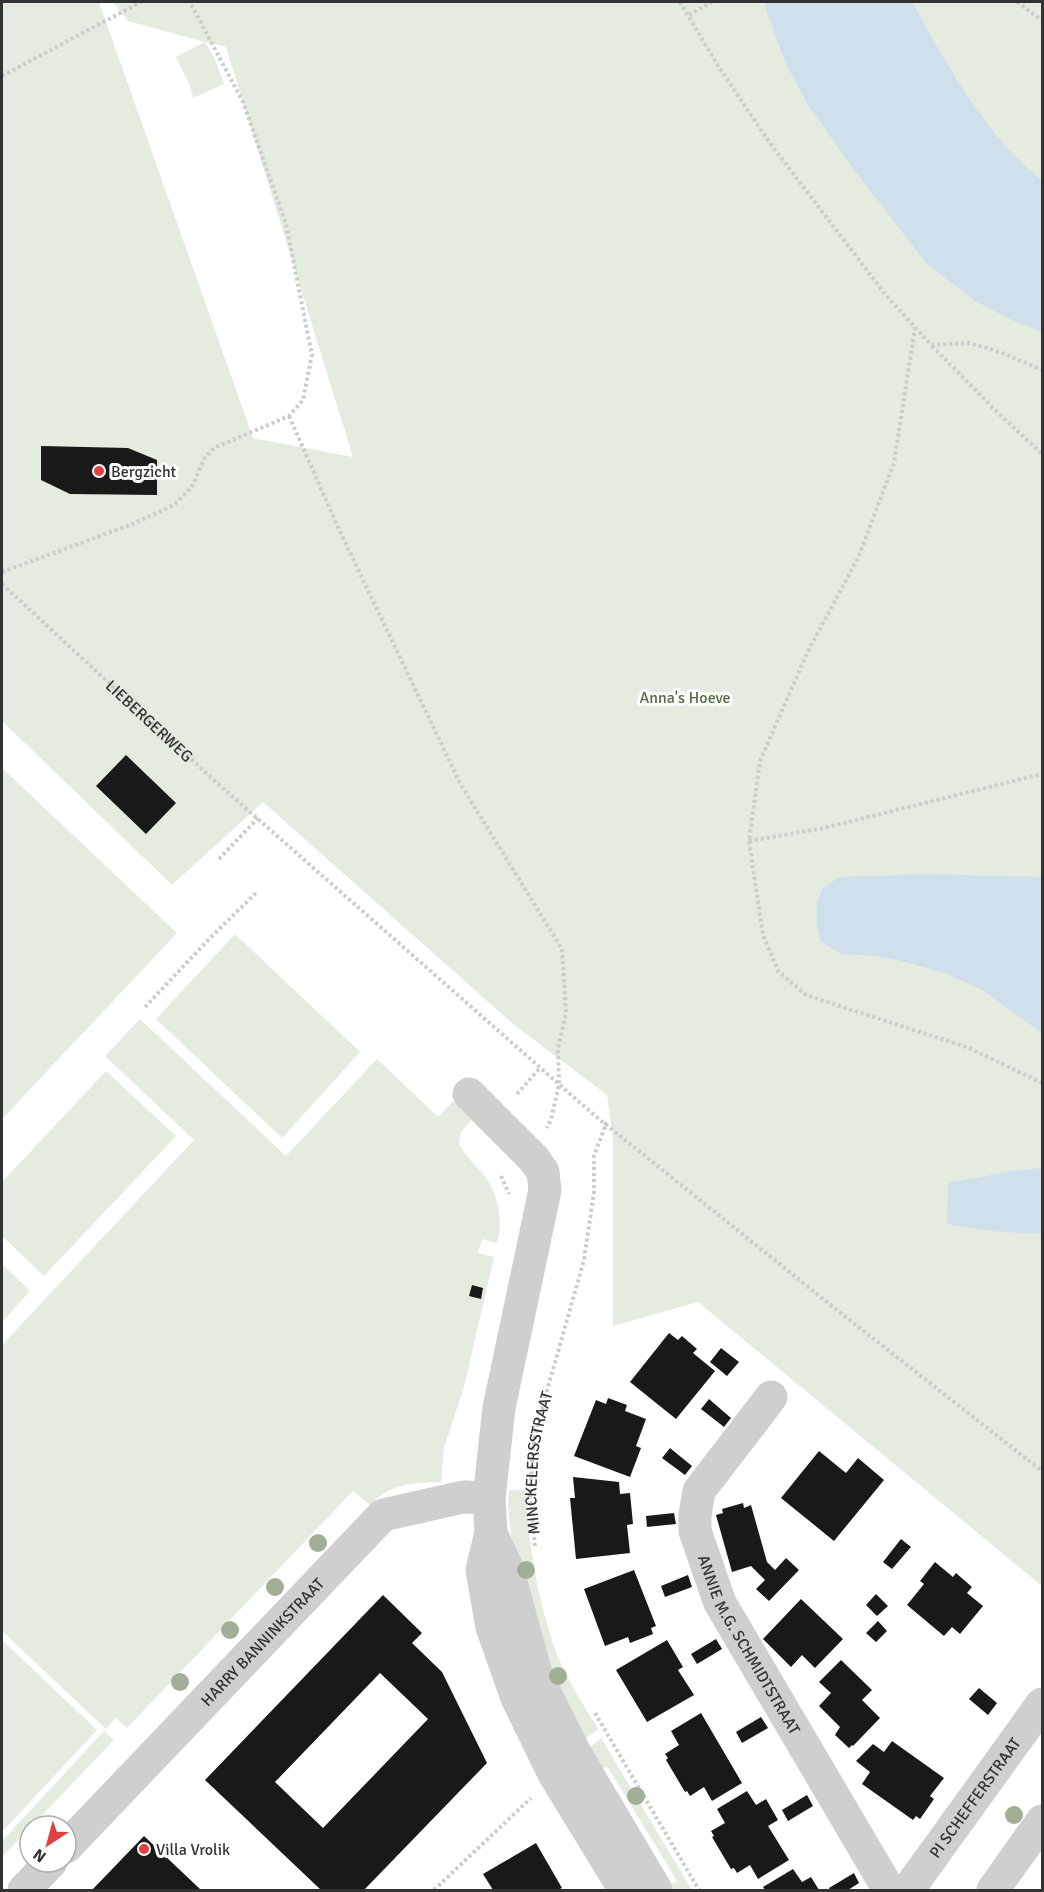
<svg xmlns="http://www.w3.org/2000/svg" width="1044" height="1892" viewBox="0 0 1044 1892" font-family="Signika,sans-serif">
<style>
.green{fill:#e4ebdf}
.water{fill:#d0dfec}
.building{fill:#191919;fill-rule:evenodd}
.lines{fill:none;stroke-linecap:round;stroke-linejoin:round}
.path{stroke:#ccc;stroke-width:4;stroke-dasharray:3 3;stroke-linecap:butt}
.minor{stroke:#cfcfcf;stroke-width:33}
.tree{fill:#a0af96}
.poi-dot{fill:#de4140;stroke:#fff;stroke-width:2}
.labels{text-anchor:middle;stroke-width:6;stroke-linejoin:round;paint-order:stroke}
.poi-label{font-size:16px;fill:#323232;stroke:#fff;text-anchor:start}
.park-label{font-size:16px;fill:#526d41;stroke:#fff}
.street-label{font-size:16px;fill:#323232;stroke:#fff}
</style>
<rect width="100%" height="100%" fill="#fff"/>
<!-- green -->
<path class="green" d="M2,2H99L253,438L353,457L226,47L205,42L214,57L224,84L193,98L189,83L176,57L205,42L128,21L113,2H1042V1586L698,1302L613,1326V1139L607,1095L513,1024L263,802L172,885L2,721Z
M2,768L177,933L2,1119Z
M235,934L360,1052L282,1138L156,1019Z
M140,1019L286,1156L377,1059L438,1117L453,1101L471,1120L461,1132L459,1144C465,1155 475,1165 483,1174C499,1193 503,1221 497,1243L482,1239L478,1253L494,1257L464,1387L444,1448L441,1482C411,1483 392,1483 370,1505L353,1491L127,1728L116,1718L106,1729L2,1631V1345L194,1140L105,1056Z
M106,1071L176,1136L44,1276L2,1236V1182Z
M2,1264L30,1291L2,1322Z
M509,1490H525C529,1542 536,1593 553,1643C563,1674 582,1702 598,1729L581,1742L554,1700L514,1563L508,1506Z
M2,1640L97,1730L2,1832Z
M104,1731L114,1740L2,1857V1841Z
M601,1738L692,1890H665L664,1888L677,1881L607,1766L594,1773L585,1751Z"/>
<!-- water -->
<path class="water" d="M765,2H912C945,61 987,139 1042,180V332L1014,321L975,301L926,263L845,158L805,100L785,62L767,12Z
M926,874L1042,877V1033L982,990L945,973L897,960L873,956L841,954L821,942L817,926V903L822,889L839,877Z
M1042,1168V1233C1010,1234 979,1230 947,1224L948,1183L1013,1171Z"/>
<!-- building -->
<path class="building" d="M41,446L128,448L157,460V495L70,494L41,480Z
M126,755L176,803L146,834L96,786Z
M472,1285L483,1288L481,1299L469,1296Z
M669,1333L678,1340L682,1336L697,1349L693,1353L715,1371L676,1419L630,1382Z
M721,1348L739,1362L727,1376L710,1362Z
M608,1398L627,1405L625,1411L646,1419L636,1446L641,1448L630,1477L574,1456L596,1400L606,1404Z
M709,1399L731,1418L724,1427L701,1409Z
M670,1448L692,1466L685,1475L662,1458Z
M819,1451L846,1473L858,1458L884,1480L834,1541L781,1498Z
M573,1477L619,1482L620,1494L630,1493L633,1524L627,1525L630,1553L576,1559L570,1498H575Z
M743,1503L744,1508L751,1505L767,1562L775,1570L786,1558L799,1570L769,1601L756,1589L765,1580L751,1566L732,1572L716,1515L723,1513L722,1509Z
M674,1513L676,1524L647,1527L646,1516Z
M901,1539L911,1547L892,1569L883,1562Z
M935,1562L953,1577L956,1573L972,1587L967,1593L983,1606L960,1634L952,1627L944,1636L907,1605L924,1584L920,1581Z
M634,1570L656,1626L651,1628L653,1634L630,1643L628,1637L605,1646L584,1589Z
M688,1575L692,1587L665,1597L661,1586Z
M876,1594L888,1606L877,1616L866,1605Z
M383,1595L422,1633L412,1643L442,1672L487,1763L364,1890H321L205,1780ZM380,1673L428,1719L323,1828L275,1782Z
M801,1599L843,1639L815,1668L802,1655L791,1667L763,1639Z
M878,1621L887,1631L876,1642L866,1633Z
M716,1639L722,1649L697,1664L691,1654Z
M667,1640L683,1667L678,1670L694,1695L647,1722L616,1670Z
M841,1660L872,1690L862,1700L880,1718L853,1746L852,1745L849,1748L835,1735L840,1727L819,1706L831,1693L819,1682Z
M979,1688L997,1703L988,1715L969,1699Z
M701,1713L742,1783L712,1801L704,1787L690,1796L687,1791L685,1792L666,1760L668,1758L665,1754L679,1745L671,1731Z
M761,1717L768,1728L742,1743L736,1732Z
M892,1741L944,1778L930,1796L934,1799L920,1819L916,1816L913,1820L862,1784L870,1772L856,1761L873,1744L884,1752Z
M747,1791L756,1805L766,1799L778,1820L768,1826L789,1860L758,1879L750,1865L737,1873L734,1868L731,1869L712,1837L714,1836L711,1831L725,1823L717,1809Z
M807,1795L813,1806L788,1821L782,1810Z
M144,1836L201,1890H92Z
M536,1843L562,1888L560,1889L561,1890H493L483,1874Z
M793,1869L802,1882L811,1877L819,1890H765L763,1887Z
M854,1873L859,1883L848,1890H830L829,1888Z"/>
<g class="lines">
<!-- path -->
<g class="path">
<path d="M680,2L717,64L769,142L885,294L931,345L970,343L1000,352L1042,370"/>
<path d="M1017,2L1042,20"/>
<path d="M689,15L712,2"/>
<path d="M2,76L141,2"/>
<path d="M915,327L894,463L858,558L808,651L760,761L749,841L763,935L778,971L806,995L969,1048L1042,1083"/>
<path d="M932,346L997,412L1042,454"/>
<path d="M289,416L342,536L461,785L562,949L566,1013L558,1048L559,1085L551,1119L547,1128"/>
<path d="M2,572L130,525L174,505L192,487L204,459L214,448L289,416L303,400L312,355L286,224L243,102L190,2"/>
<path id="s1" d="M2,584L217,783L594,1115L833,1307L1042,1471"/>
<path d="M749,841L824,828L1042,774"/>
<path d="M219,859L258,818"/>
<path d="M145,1007L210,938L256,893"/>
<path d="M517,1094L540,1068"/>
<path d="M501,1176L509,1194"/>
<path id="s2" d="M535,1546L530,1497L533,1447L539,1419L584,1260L594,1192V1156L606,1124L604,1123"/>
<path d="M595,1713L699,1890"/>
<path d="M434,1890L531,1798"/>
</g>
<!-- minor -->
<g class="minor">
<path d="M469,1094L534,1159L543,1172L545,1190L499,1408L489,1498L491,1533L482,1570L492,1627L517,1698L554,1774L625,1890"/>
<path id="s3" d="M771,1397L699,1491L695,1515V1531L720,1603L889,1890"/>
<path d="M491,1533L507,1568L537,1677L575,1753L656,1890"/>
<path id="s4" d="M66,1847L383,1515L463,1497L489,1498"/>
<path d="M24,1890L51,1862"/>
<path id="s5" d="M908,1890L1042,1704"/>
<path d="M993,1890L1042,1821"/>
</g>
</g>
<!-- trees -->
<g class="tree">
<circle cx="318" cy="1543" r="9"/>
<circle cx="526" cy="1570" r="9"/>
<circle cx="275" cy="1587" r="9"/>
<circle cx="230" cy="1630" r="9"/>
<circle cx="558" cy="1676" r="9"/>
<circle cx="180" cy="1682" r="9"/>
<circle cx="636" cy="1796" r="9"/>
<circle cx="1014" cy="1815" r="9"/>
</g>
<!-- markers -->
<g class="poi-dot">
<circle cx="99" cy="471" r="6"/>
<circle cx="144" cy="1849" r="6"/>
</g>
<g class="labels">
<!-- poi labels -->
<g class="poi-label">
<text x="111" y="477">Bergzicht</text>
<text x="156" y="1855">Villa Vrolik</text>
</g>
<!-- park labels -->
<g class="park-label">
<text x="685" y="703">Anna's Hoeve</text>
</g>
<!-- street labels -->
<g class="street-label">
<text dy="6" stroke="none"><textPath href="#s1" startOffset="201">LIEBERGERWEG</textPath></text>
<text dy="6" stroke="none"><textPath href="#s2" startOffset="84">MINCKELERSSTRAAT</textPath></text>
<text dy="6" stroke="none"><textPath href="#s4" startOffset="284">HARRY BANNINKSTRAAT</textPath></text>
<text dy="6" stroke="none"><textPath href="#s3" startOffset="285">ANNIE M.G. SCHMIDTSTRAAT</textPath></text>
<text dy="6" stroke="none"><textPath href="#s5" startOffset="114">PI SCHEFFERSTRAAT</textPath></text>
</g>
</g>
<!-- border -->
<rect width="1044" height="1892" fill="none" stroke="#323232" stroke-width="6"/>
<!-- north arrow -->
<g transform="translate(48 1844) rotate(216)"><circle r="28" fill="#ffffff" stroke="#adadad" stroke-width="1.5"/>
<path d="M0-4.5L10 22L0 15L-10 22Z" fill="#de4140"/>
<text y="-9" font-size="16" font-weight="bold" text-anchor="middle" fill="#323232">N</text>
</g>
</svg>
